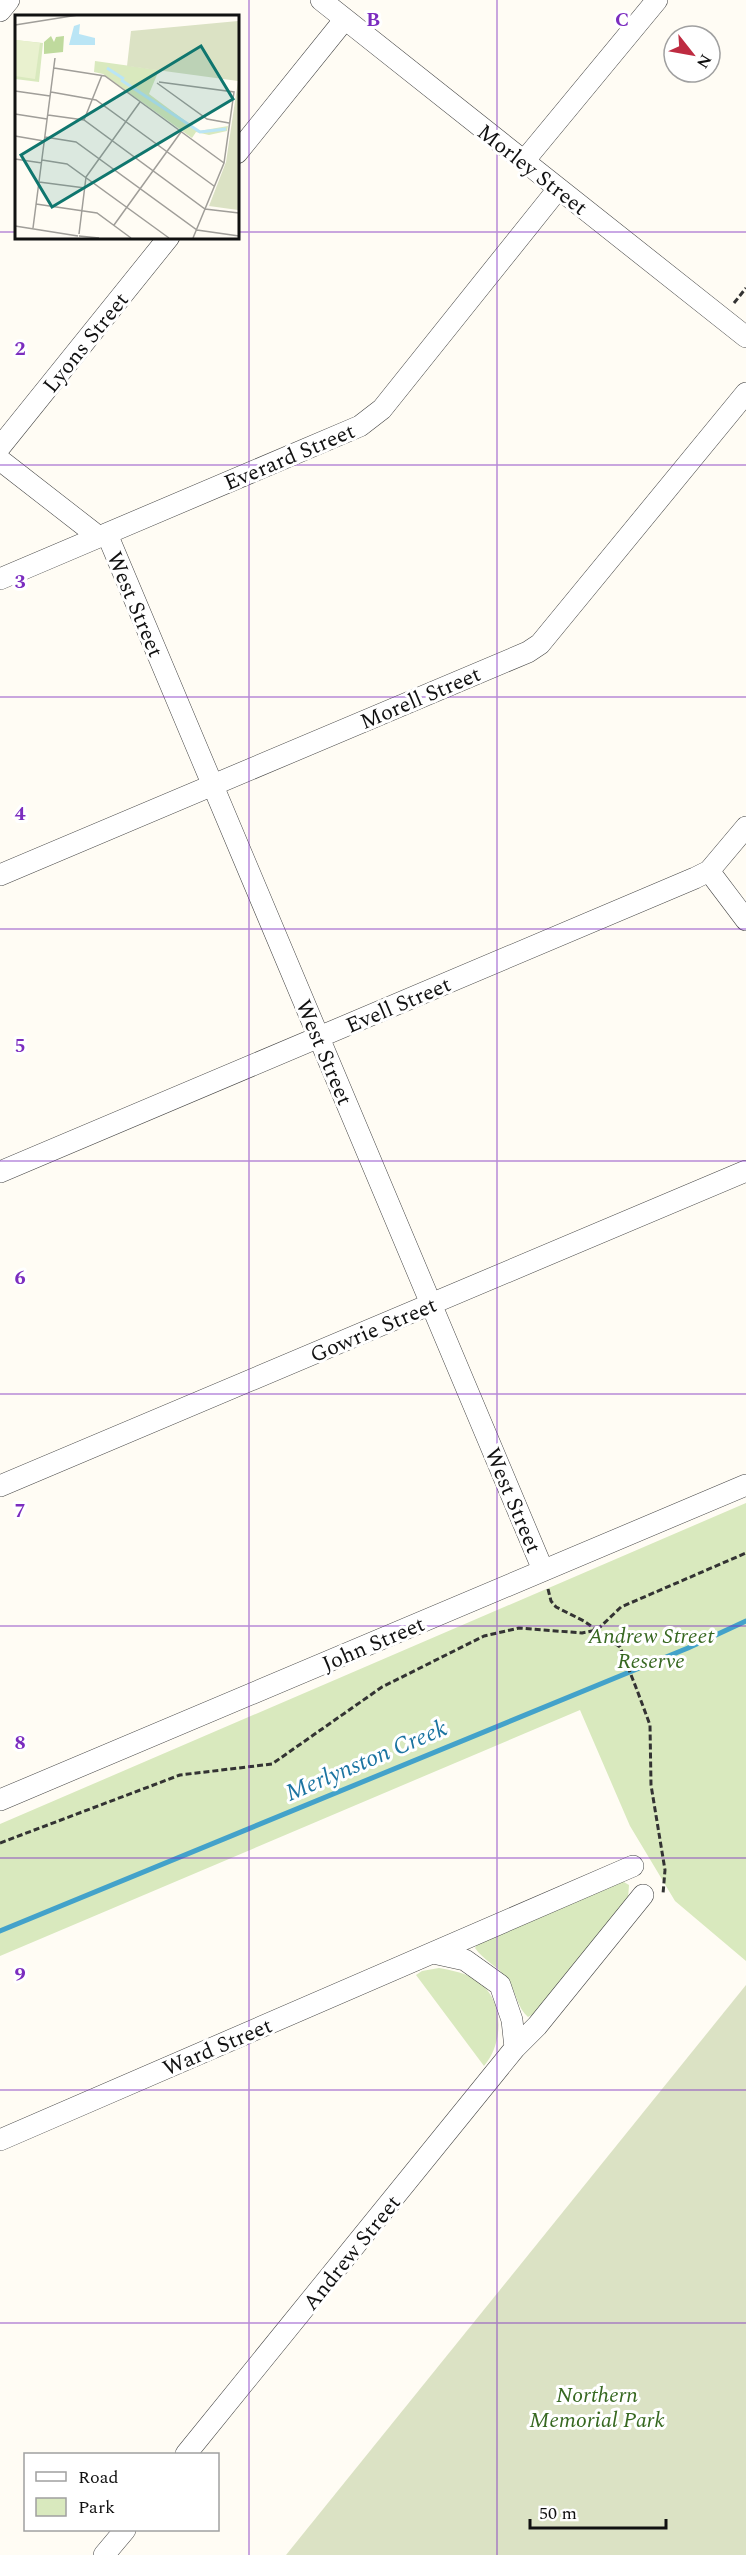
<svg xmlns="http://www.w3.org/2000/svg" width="746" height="2555" viewBox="0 0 746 2555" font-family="Spectral,serif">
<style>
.green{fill:#d9e9be}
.cemetery{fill:#dbe2c4}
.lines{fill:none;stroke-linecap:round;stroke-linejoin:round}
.stream{stroke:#43a2ca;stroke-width:5}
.minor-casing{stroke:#444;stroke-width:22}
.path{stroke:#333;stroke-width:3;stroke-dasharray:6 3;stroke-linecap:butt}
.minor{stroke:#fff;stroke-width:21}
.grid{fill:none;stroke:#7b2cbf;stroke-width:1.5;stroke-opacity:0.55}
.labels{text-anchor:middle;stroke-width:6;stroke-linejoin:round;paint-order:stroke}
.street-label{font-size:22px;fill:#111;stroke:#fff}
.park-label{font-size:22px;font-style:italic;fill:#376821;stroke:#fff}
.water-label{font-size:24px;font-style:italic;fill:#1b74a1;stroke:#fff}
.inset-river{fill:none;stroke:#bae5f5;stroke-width:3}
.inset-road{fill:none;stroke:#a09e99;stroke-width:1.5}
.view{fill:#0f766e;fill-opacity:0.15;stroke:#0f766e;stroke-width:3}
.inset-edge{fill:none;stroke:#111;stroke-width:3}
.grid-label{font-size:20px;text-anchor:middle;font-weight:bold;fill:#7b2cbf;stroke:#fff;stroke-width:6;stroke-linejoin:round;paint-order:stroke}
</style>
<rect width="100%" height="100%" fill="#fffcf4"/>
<!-- green -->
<path class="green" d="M746,1503V1961L675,1901L630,1826L580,1710L0,1956V1824Z
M622,1881L629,1885L628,1899L537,2012L528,2017C517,2008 516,1990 507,1979C498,1966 483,1960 475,1948L480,1940Z
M439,1968C450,1970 461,1972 471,1977C504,1993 506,2040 484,2066L416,1975L422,1971Z"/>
<!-- cemetery -->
<path class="cemetery" d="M746,1985V2555H286Z"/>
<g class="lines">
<!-- stream -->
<path class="stream" d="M0,1931L688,1648L746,1621"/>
<!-- minor casing -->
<g class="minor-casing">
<path id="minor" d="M321,0L746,337
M0,11L9,0
M237,153L345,19
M524,161L657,0
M0,447L169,237
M0,460L99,537
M107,534L543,1570
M0,579L360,426L382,409L558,189
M709,871L746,920
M0,875L528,652L540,644L746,393
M0,1172L695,878L709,871L746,827
M0,1486L746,1171
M0,1800L746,1485
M433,1953L465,1960L500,1985L512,2020L515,2048
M0,2140L633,1866
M186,2454L515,2048L537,2026L643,1895
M104,2555L125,2530"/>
</g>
<!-- path -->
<path class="path" d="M734,303L746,288
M548,1589L551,1601L556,1607L584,1621L620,1647L637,1690L650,1725L651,1785L665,1870L663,1894
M0,1843L180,1775L272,1764L382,1687L484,1636L519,1628L582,1633L597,1630L621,1607L746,1553"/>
<!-- minor -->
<use href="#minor" class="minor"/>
</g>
<!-- grid -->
<path class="grid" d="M249,0V2555M497,0V2555M0,232H16M237,232H746M0,465H746M0,697H746M0,929H746M0,1161H746M0,1394H746M0,1626H746M0,1858H746M0,2090H746M0,2323H746"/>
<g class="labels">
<!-- street labels -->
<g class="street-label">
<text transform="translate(533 169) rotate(38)" y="8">Morley Street</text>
<text transform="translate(85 342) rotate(-51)" y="8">Lyons Street</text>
<text transform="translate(289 456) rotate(-23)" y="8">Everard Street</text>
<text transform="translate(136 604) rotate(67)" y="8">West Street</text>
<text transform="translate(420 697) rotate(-23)" y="8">Morell Street</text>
<text transform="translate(398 1004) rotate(-23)" y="8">Evell Street</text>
<text transform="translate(325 1052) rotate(67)" y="8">West Street</text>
<text transform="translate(373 1329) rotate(-23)" y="8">Gowrie Street</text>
<text transform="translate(514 1500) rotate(67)" y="8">West Street</text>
<text transform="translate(373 1643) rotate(-23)" y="8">John Street</text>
<text transform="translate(217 2046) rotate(-23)" y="8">Ward Street</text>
<text transform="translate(351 2252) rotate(-51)" y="8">Andrew Street</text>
</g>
<!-- park labels -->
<g class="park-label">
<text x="651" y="1643">Andrew Street<tspan x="651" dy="25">Reserve</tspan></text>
<text x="597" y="2402">Northern<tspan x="597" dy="25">Memorial Park</tspan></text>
</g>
<!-- water labels -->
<g class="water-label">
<text transform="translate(366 1760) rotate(-23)" y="8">Merlynston Creek</text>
</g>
</g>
<!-- overview -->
<g transform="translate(15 15)">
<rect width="224" height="224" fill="#fffcf4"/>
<path d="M0,25L28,28L24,67L0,64ZM80,46L144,55L134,79L184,116L213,111L212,116L194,120L181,117L177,123L88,59L79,57Z" fill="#d9e9be"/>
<path d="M36,21L39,27L41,22L49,21L48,37L29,39V27Z" fill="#bfda9d"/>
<path d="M223,6V195L194,191L211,147L223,66L112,51L116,16Z" fill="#dbe2c4"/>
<path d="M1,25L25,28L20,64L0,61Z" fill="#e9f1cf"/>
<path d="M65,9L64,19L80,23V30H54L59,11Z" fill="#bae5f5"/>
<path class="inset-river" d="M92,53L109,64M106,65L185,117L211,114"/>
<path class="inset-road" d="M0,10L63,0M39,53L90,61L209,148M144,67L219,77L209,148L178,223M142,68L192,104L214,108M0,76L35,81M36,77L81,85L199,171M0,99L32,104M33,100L69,105L190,194L224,198M69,105L87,60M0,121L29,126M30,122L61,127L182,215L224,221M0,144L27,148M27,145L52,149L154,223M71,162L125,87M24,167L70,173M21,189L82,198L116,223M99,210L166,117M0,211L63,221M18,213L40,43M64,219L71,162M64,221L84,223"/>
<path class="view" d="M186,31L218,84L37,192L6,140Z"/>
<rect width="224" height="224" class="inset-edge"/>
</g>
<g class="grid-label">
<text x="373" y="26">B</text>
<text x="622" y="26">C</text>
<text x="20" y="355">2</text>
<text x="20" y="588">3</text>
<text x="20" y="820">4</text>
<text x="20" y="1052">5</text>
<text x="20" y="1284">6</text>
<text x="20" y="1517">7</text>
<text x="20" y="1749">8</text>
<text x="20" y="1981">9</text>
</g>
<!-- legend -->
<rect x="24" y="2453" width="195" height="78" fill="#ffffff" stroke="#a0a0a0" stroke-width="1.5"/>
<rect x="36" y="2472" width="30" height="9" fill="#ffffff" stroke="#a0a0a0" stroke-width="1.5"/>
<text x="78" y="2483" font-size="18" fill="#111111">Road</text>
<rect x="36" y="2498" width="30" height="18" fill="#d9e9be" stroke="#a0a0a0" stroke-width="1.5"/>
<text x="78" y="2513" font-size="18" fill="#111111">Park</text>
<!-- north arrow -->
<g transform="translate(692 54) rotate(121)"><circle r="28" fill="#ffffff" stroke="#a0a0a0" stroke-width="1.5"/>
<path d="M0-4.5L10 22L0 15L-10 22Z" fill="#be2b41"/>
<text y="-9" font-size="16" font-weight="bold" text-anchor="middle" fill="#111111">N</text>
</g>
<!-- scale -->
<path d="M530 2519v9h136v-9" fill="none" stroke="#111111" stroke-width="3"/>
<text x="539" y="2519" font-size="18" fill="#111111" stroke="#ffffff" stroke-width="4.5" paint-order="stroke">50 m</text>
</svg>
